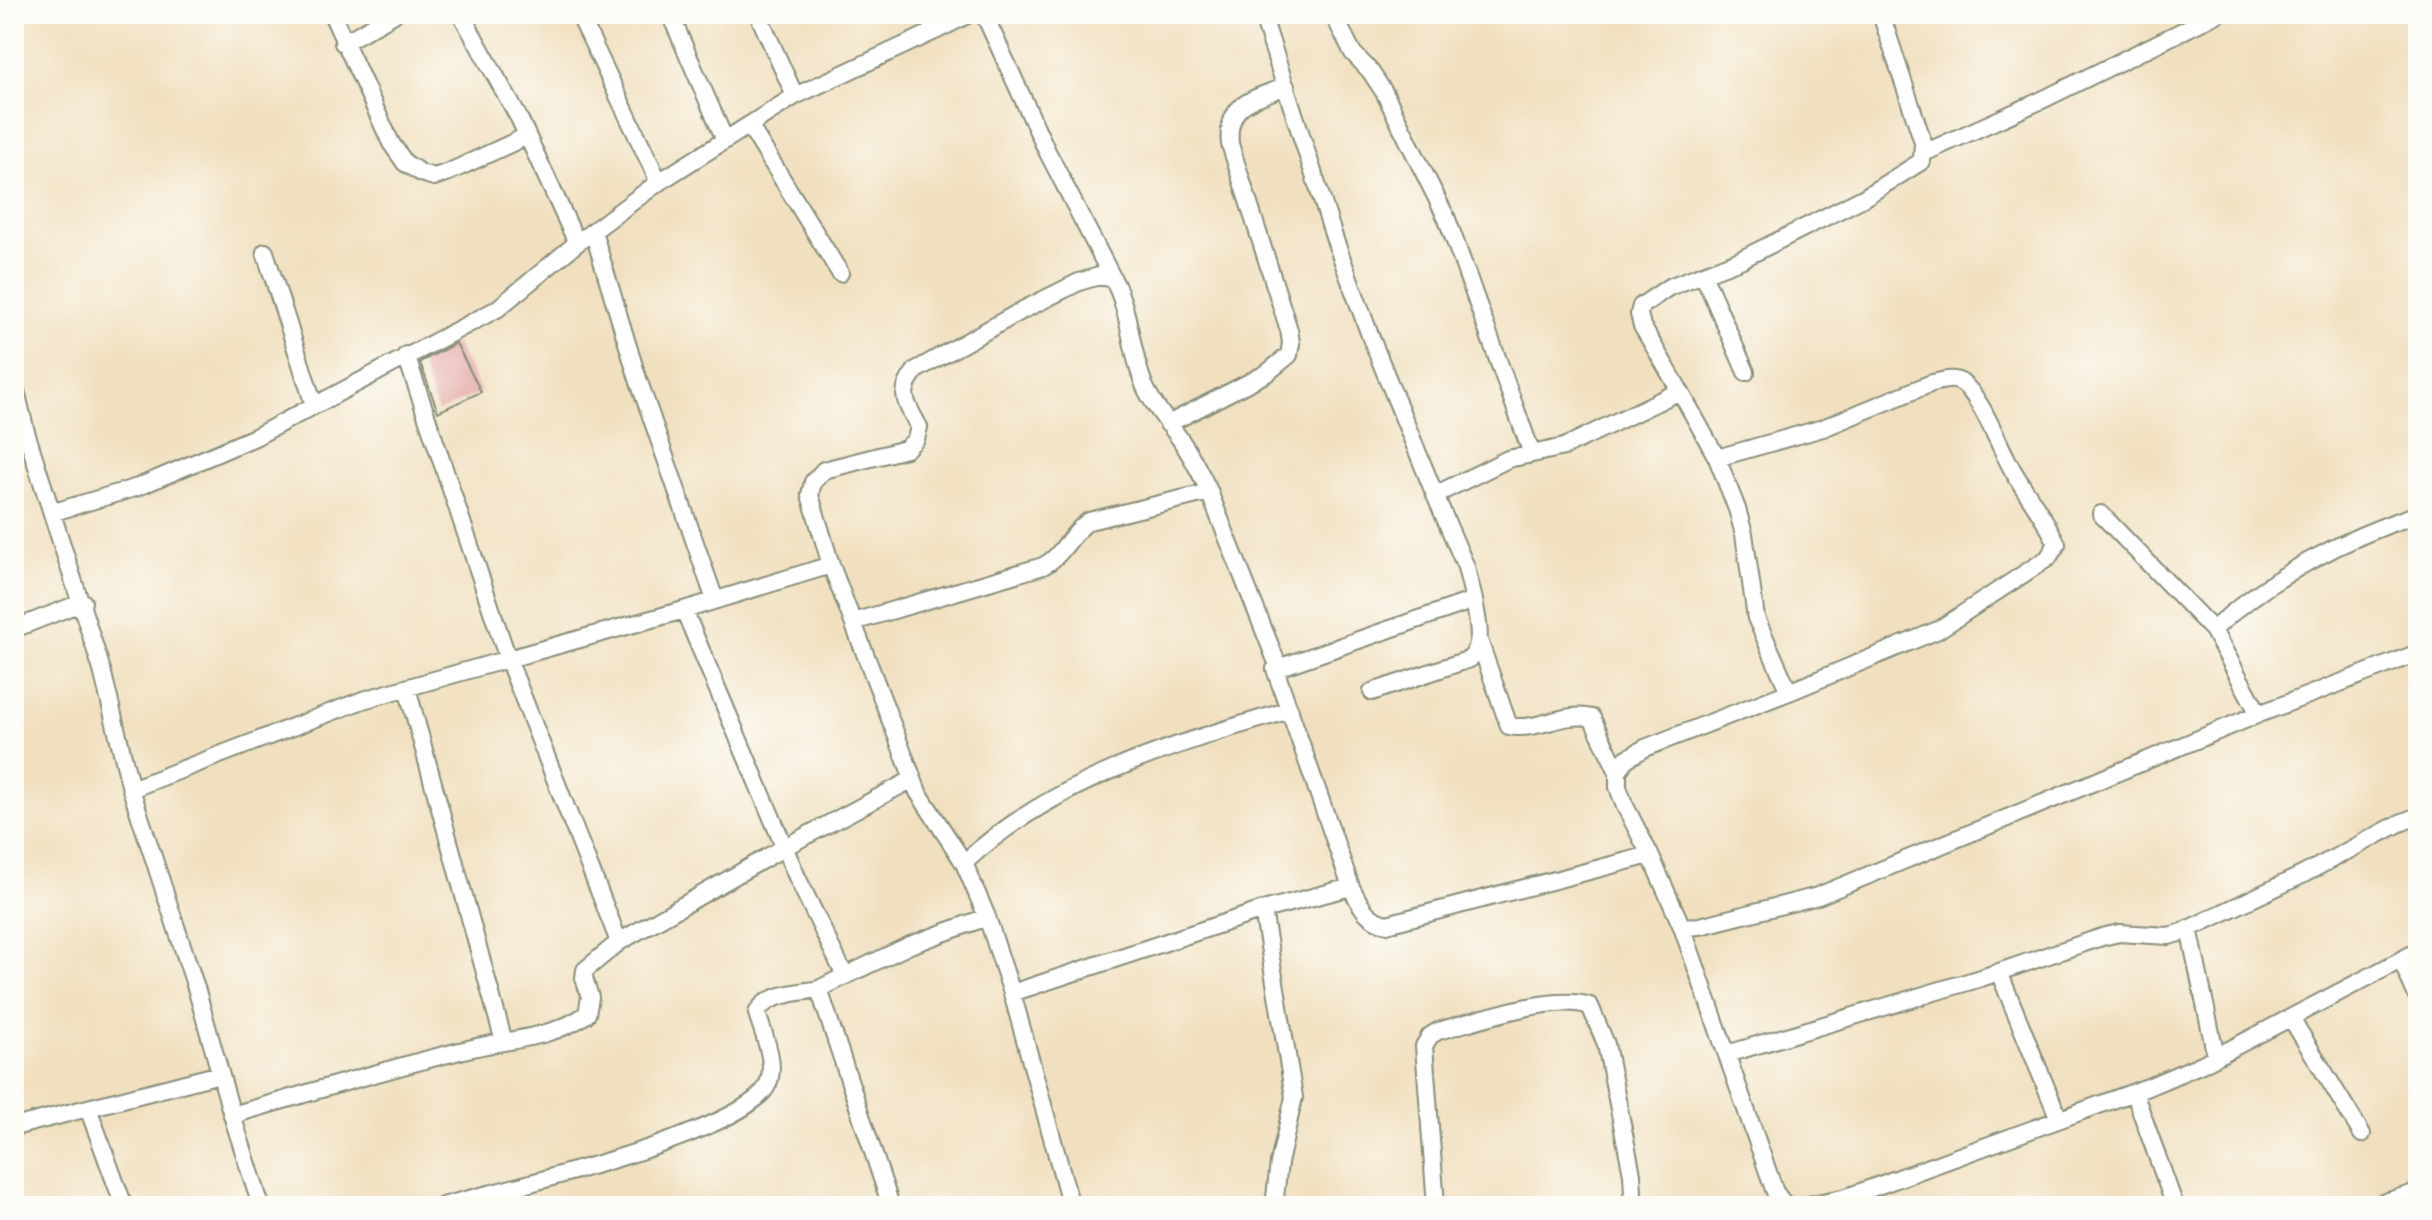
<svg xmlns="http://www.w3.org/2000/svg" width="2432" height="1220" viewBox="0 0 2432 1220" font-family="'Comic Neue',sans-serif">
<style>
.building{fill:#e1a19e}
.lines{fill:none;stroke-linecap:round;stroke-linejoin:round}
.minor-casing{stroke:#888e7a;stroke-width:20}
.minor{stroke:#fff;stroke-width:16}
</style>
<rect width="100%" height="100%" fill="#fdfcf7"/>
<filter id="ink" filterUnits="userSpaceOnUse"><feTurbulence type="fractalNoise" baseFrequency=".0125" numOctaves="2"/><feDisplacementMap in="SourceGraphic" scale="16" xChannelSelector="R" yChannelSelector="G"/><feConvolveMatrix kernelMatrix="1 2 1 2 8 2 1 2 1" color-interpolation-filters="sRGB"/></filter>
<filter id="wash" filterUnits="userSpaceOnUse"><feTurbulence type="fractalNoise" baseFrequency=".006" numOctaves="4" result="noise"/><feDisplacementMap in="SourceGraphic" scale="32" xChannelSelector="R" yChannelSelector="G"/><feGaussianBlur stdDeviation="1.8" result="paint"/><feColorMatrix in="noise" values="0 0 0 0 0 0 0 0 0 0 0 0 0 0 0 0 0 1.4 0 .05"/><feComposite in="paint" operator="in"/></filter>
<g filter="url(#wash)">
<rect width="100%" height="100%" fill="#f1e0c0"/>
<g id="blocks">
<!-- building -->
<path class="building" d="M456,343L481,392L438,412L420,362Z"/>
</g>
</g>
<g filter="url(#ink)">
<use href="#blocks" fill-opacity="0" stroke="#888e7a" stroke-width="2"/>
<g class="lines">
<!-- minor casing -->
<g class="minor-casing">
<path id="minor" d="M332,14L391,143L405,163L421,173L434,177L449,172L527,136
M461,14L519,118L577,243
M670,14L725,140
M984,14L1047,151L1113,279
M1262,14L1335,240L1371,338L1435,495
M1333,14L1353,53L1370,71L1384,92L1447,219L1532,454L1508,459L1435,495L1466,567L1474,600L1275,669L1351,887C1360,904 1366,920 1387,924L1650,855L1682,927L1700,926L1818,896L2259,714L2213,630C2269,577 2345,538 2418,514
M935,31L969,14
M343,43L394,14
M795,96L935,31L925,14
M749,125L840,273
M1924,153L2042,100L2217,14
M659,182L795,96L758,14
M593,231L637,376L715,600
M265,252L314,405
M1703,274L1746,372
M14,382L26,432L102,670L131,789L197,991L232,1115L261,1206
M1680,391L1717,458
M1168,424L1267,373L1289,355L1291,343L1289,330L1230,144C1226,102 1253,100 1286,86
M1532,454L1564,447L1680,391L1642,326L1639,314L1641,306L1669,287L1740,260L1863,198L1922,161L1923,142L1881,14
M54,512L138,487L255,437L497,309L577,243L659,182L579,14
M2101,514L2213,630
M684,610L797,877L845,976L819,989L891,1206
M853,622L1043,566C1063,556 1070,533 1089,521L1210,492
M14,629L83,602
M1480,643L1509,726C1537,732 1563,711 1592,718L1618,772V787L1624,804L1650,855
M407,688L504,1042
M1372,692L1470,659C1485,643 1477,619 1474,600
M2259,714L2418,653
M1618,772L1626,759L1645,748L1789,692L1938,630L2048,558L2057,544C2046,519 2029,498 2015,474C2001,452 1982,397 1962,383C1953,377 1943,381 1932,383L1823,428L1717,458L1737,509L1744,534L1756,618L1789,692
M131,789L363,700L508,659L406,355
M964,863C1053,779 1176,744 1290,710
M1263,910L1294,1097L1279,1163L1274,1206
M1682,927L1775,1192L1784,1204L1790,1206
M2189,928L2216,1057
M619,942L508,659L684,610L831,565
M2401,960L2418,998
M1999,972L2059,1119
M845,976L910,945L987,917
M1012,993L1263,910L1351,887
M2291,1018L2362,1134
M1727,1054L1981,978L2102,937L2119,933L2169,936L2182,932L2302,875L2400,823L2418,816
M2134,1092L2175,1206
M88,1108L124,1206
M232,1115C309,1093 386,1069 464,1050C506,1039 550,1040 587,1014L590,997L584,978L585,970L619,942L785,847L913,779
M14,1127L220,1074
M1847,1197L2148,1087L2202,1064L2418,951
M443,1206C500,1190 747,1134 768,1084C777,1062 763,1034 757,1013C766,993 800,993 819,989
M1071,1206L1012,993L987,917L964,863L918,792L831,565L810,495L813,482L824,470L906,449L916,439L919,427C906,402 897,394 916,370L1023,310L1079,282L1099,276L1113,279C1131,312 1130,352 1145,387C1154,407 1168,422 1180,439C1191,455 1200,472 1208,489L1279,668
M1436,1206L1424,1046L1430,1036L1438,1031C1476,1021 1554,993 1590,1006L1606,1044L1632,1174L1633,1193L1628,1206
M1803,1206L1847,1197L1850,1206
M2372,1206L2418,1192"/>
</g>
<!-- minor -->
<use href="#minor" class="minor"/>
</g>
</g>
<!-- margin -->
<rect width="2432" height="1220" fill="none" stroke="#fdfcf7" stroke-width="48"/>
</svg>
